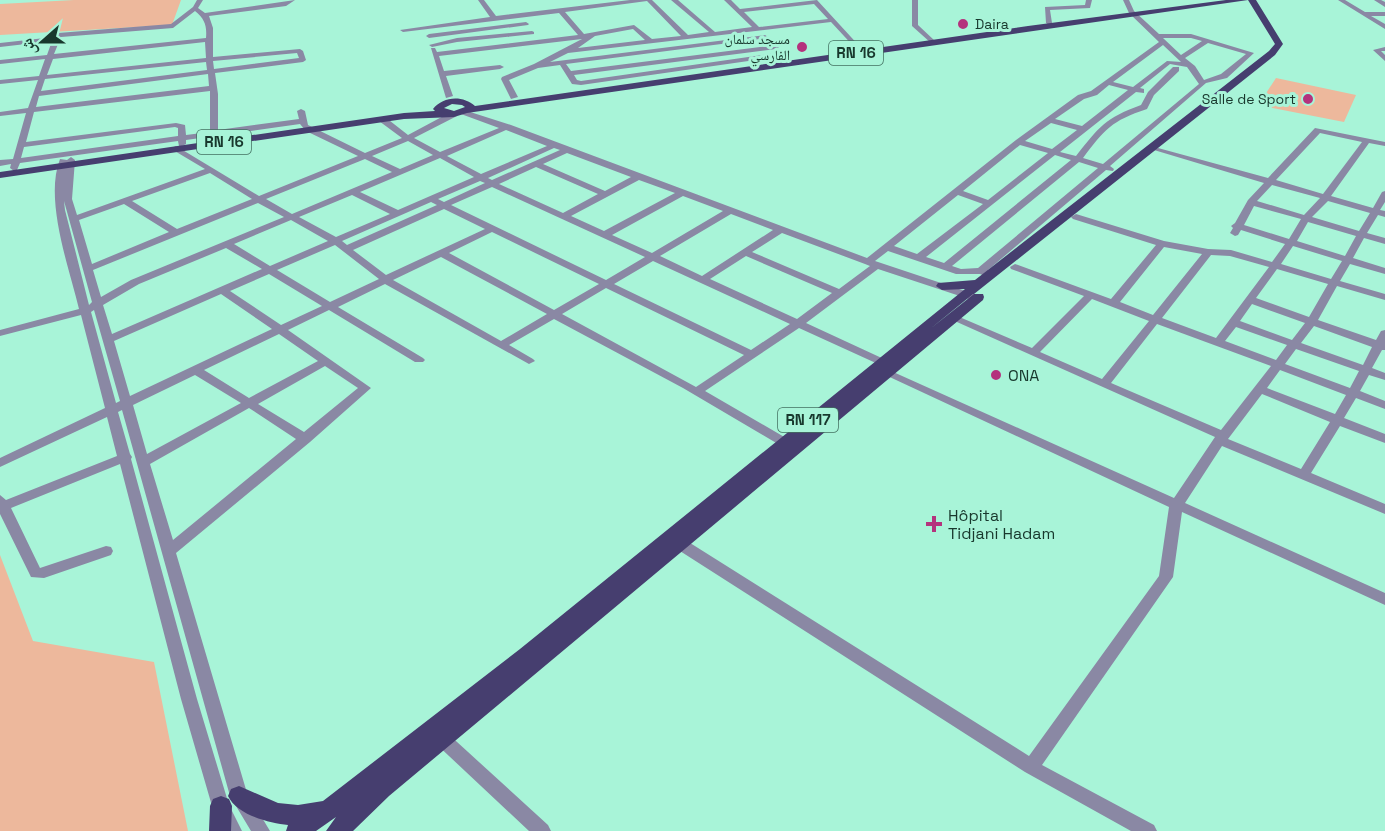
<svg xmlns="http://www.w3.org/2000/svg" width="1385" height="831" viewBox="0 0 1385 831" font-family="'Space Grotesk','Noto Naskh Arabic',sans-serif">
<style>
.green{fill:#edb89c}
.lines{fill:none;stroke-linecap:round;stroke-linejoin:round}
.minor{fill:#8a88a4;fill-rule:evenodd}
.major{fill:#463e6f;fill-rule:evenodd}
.poi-dot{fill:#b4327d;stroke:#a8f4d8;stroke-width:2}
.labels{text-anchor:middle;stroke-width:6;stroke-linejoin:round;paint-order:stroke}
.far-poi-label{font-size:14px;fill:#18382d;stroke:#a8f4d8;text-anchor:end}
.shield{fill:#a8f4d8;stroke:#437060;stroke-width:1.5}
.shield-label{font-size:15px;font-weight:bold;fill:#18382d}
.poi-label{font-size:16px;fill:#18382d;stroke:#a8f4d8;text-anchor:start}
</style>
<rect width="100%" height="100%" fill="#a8f4d8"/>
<!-- green -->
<path class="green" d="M74,0H181L172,25L0,35V4Z
M1276,78L1356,95L1344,122L1263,106L1259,104Z
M0,555L33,641L154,662L188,831H0Z"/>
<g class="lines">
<!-- minor -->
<path class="minor" d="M197,0H203L198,8L205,13L295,0L286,6L209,16L213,28V57L300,49L303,51L306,60L303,62L215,73L218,94V130L299,119L297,111L301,109L305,111L308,125L365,153L402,138L379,121V117H385L408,135L451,112H457V116L414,138L440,152L499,128L461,114L460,112L464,110L511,125L867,258L1016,140L1078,95L1091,91L1159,42L1129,13L1123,0H1129L1134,11L1159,34H1191L1254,53L1227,78L1206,83L1110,166L1114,169L1113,171L1106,170L988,270L994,273V277L990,278L980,274H956L888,251L875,261L980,296L981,298L980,300H972L878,269L806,323L886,360L888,362L886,364H878L799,328L705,391L786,438L788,441L786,444H778L683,388L554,319L509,345L533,359L535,361L529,364L385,284L338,307L423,358L425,360L423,362H415L329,310L288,330L371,388L310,442L176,553L247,793L270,831H251L230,796L122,410L118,412L130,454L132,457L131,459L197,699L229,805L242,831H224L212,806L181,699L120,464L11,508L40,568L106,546L111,547L113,551L111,555L44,578L31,577L0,514V495L6,500L117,456L107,417L0,467V458L105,408L81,315L0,336V330L79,309C69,267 44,200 60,159L67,160L71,157L75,160L72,199L77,215L205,169L173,150L172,148L176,146L259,196L358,156L306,131L300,124L186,140V144L182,146H179L178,141L20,163L17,170L14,171L10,168L11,164L0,166V160L13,159L26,113L0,116V112L28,108L38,80L0,84V80L39,76L45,59L0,64V60L47,55L52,41L0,47V43L54,37L58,33L171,24L193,7ZM195,11C205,19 207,26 206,38L54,54L61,37L173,28ZM1163,38H1191L1202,41L1181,55ZM205,42L206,58L47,75L53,59ZM1208,43L1246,54L1221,74L1204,80L1195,66L1185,58ZM1163,45L1181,62L1167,61L1133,87L1113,82ZM297,53L299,58L214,69L213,61ZM206,62L207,70L41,91L45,79ZM1170,64L1187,67L1199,84L1103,164L1083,158C1105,129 1111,121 1147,109L1154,95L1179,71V67H1173L1148,92L1141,105C1105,118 1099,127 1076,156L1060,152L1136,92L1144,93V89L1140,88ZM208,74L209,86L36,107L39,96ZM1109,85L1128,90L1082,126L1055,119L1084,99L1097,95ZM210,91V132L186,135L185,125L176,123L26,142L34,112ZM1051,123L1077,130L1052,149L1025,141ZM175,127L178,128V136L21,158L24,147ZM506,130L547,146L481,174L447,156ZM408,141L433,155L400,169L372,156ZM1020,145L1048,153L988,200L963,191ZM554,148L560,150L492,180L488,178ZM567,153L631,177L605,191L543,164ZM1055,155L1071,160L944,263L926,257ZM440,158L474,177L398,210L360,192ZM365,159L392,172L292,214L266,199ZM1079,162L1098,168L978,268L961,269L952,266ZM536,167L598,194L563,213L499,184ZM210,173L252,199L177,229L132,201ZM639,180L675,193L604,231L571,216ZM480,181L485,183L444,202L438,199ZM492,187L645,257L606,280L451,205ZM352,195L390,214L336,237L299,217ZM958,195L983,204L917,254L894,246ZM683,196L723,211L652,253L612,235ZM64,201L92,302L89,305L65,210ZM431,202L437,205L347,245L342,241ZM258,203L284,217L131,280L101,297L93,270ZM124,204L169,232L92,264L79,220ZM444,209L485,229L386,275L353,250ZM731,214L773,230L702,276L660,256ZM291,220L328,241L270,266L234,244ZM492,232L599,284L554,310L449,253ZM782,233L865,264L870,266L839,289L752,252ZM335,245L379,279L330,302L277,270ZM226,248L262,269L112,334L103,305L139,284ZM746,256L832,293L797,319L710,279ZM441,257L547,314L501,341L393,280ZM653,261L790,324L751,350L614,284ZM269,274L322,306L281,325L230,291ZM606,288L744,355L696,387L562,314ZM221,294L272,329L130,396L114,341ZM94,310L120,401L116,403L91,312ZM279,334L318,361L249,398L204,370ZM325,366L358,388L304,432L258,404ZM195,375L241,403L147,454L133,405ZM249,408L296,439L173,540L150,464Z
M478,0H484L496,16L630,0H652L688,35L709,32L671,0H678L715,32L752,27L724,0H731L740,9L817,0L862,49L857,50L831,22L568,53L550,62L765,35L768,37L767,38L566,64L571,71L776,45L779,47L776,49L574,75L577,80L581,81L783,52L786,54L783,56L581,85L572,84L560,65L538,68L509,80L518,97L511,99L501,79L502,77L534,64L582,39L439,56L444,71L500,65L504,67L500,69L446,76L453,96L446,98L431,48H435L437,52L578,35L559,13L403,32L400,30L490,17ZM647,1L681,36L652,39L634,25L584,34L565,12ZM814,4L828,19L759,27L744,12ZM633,29L645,40L578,48L595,36Z
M912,0H918V25L935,41V43H931L912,26Z
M1086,0H1092L1090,8L1050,10L1052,23L1049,25L1046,23L1045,7L1085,5Z
M1338,0H1345L1365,12H1385V16H1371L1385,24V29Z
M1374,0H1381L1385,2V7Z
M526,22L529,24L528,25L429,38L426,36L429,34Z
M532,31L534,32V34L457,42L432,47L429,45L457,38Z
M1385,47V51H1381L1385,55V61L1373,50Z
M1315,128L1385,142V146L1369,143L1331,196L1373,208L1382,192L1385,191V202L1380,210L1385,211V217L1378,215L1367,233L1385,238V244L1364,238L1353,258L1385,268V274L1350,264L1340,281L1385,294V300L1337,286L1318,320L1376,340L1381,331L1385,330V350H1382L1372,368L1385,373V380L1369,375L1360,391L1385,401V409L1356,398L1344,418L1385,434V443L1340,426L1311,473L1385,504V514L1222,446L1185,503L1385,593V605L1182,512L1173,577L1042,765L1154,825L1157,831H1131L1025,772L669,544L667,540L669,536H679L1029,756L1159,576L1169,507L881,373L883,371H891L1174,498L1215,437L948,318L949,316H957L1032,348L1084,296L1011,269L1010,267L1015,264L1111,299L1156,245L1073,219L1071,217L1076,214L1164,241L1208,249L1231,250L1272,262L1285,244L1241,230L1238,235L1235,236L1230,233L1233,228L1231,226L1235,223L1248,200L1264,183L1154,150L1158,148L1268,178ZM1320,133L1362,142L1323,194L1276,180ZM1272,185L1320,198L1304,215L1257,201ZM1328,201L1370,213L1359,231L1312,217ZM1254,206L1301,219L1289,239L1244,225ZM1308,222L1356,236L1345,256L1297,241ZM1293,246L1342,261L1331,279L1281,264ZM1164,247L1202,254L1153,315L1120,302ZM1211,255L1230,256L1269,267L1216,338L1162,318ZM1277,269L1328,284L1309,317L1256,298ZM1092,299L1149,321L1102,379L1040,352ZM1252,304L1305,323L1292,340L1240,321ZM1157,324L1271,366L1221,430L1111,383ZM1314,326L1372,347L1363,365L1301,343ZM1236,327L1287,345L1276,360L1225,341ZM1296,349L1359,371L1350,388L1285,364ZM1280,370L1346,395L1335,414L1267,388ZM1262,394L1330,422L1301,469L1228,439Z
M439,729L445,731L548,825L551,831H529L433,741L431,736L433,731Z"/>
<!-- major -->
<path class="major" d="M1226,0H1248L467,113L454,117L404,119L0,178V172L404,113L435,111L433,109C443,96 463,95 475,106L1028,26ZM452,104L462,105L465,107L454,111L444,108Z
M1248,0H1256L1283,44L1275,55L930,329L887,364L973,294H983L984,297L983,300L389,796L353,831H326L336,817L316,831H286L288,825C269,823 237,815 228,796L231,789L239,786L278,803L298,805L323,801L520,649L965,289L942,290L936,286L938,283L975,280L1269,51L1275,44Z
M221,796L229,799L232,806L231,831H209L210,806L213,799Z"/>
</g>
<!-- markers -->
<g class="poi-dot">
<circle cx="963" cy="24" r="6"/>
<circle cx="802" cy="47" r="6"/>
<circle cx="1308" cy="99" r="6"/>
<circle cx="996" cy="375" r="6"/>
<path d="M931 515h6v6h6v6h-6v6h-6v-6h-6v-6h6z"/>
</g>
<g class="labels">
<!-- far-poi labels -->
<g class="far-poi-label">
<text x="975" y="29" text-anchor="start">Daira</text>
<text x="790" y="44">مسجد سلمان<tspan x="790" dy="16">الفارسي</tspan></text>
<text x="1296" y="104">Salle de Sport</text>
</g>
<!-- shield labels -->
<g class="shield">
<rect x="829" y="41" width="54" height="24" rx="4.5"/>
<rect x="197" y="130" width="54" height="24" rx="4.5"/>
<rect x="778" y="408" width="60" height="24" rx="4.5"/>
</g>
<g class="shield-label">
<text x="856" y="58">RN 16</text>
<text x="224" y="147">RN 16</text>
<text x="808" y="425">RN 117</text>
</g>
<!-- poi labels -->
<g class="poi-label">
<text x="1008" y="381">ONA</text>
<text x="948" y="521">Hôpital<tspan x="948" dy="18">Tidjani Hadam</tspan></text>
</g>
</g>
<!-- north arrow -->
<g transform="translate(42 42) rotate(249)" stroke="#a8f4d8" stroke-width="4.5" paint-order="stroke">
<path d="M0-4.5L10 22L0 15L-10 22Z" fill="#18382d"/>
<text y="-9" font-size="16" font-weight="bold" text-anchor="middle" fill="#18382d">ش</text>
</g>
</svg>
